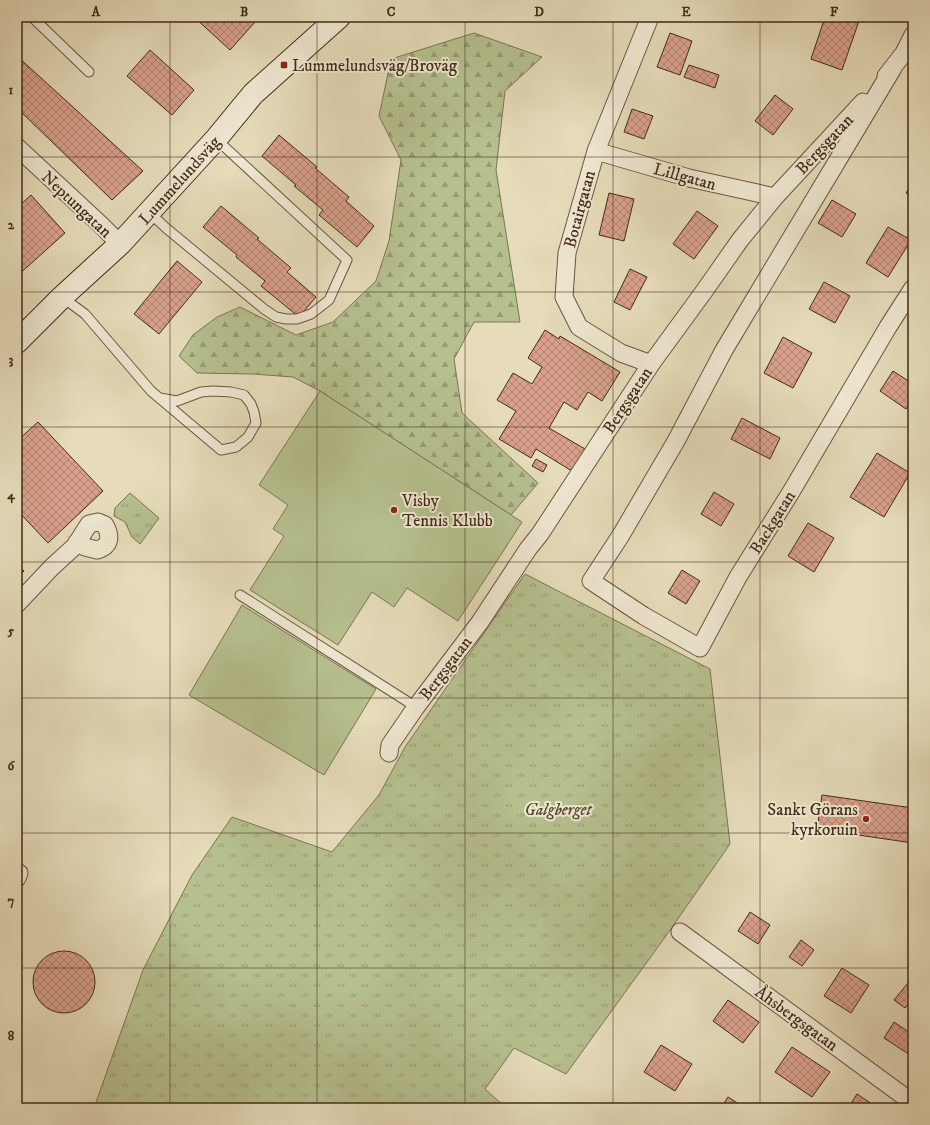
<svg xmlns="http://www.w3.org/2000/svg" width="930" height="1125" viewBox="0 0 930 1125" font-family="'IM FELL DW Pica',serif">
<style>
.forest{fill:url(#forest-firs);stroke:#7c7554}
.park{fill:url(#park-tufts);stroke:#7c7554}
.pitch{fill:#b6c08f;stroke:#7c7554}
.building{fill:url(#building-cross-hatch);stroke:#422a18}
.lines{fill:none;stroke-linecap:round;stroke-linejoin:round}
.service-casing{stroke:#6b5640;stroke-width:11}
.minor-casing{stroke:#6b5640;stroke-width:19}
.secondary-casing{stroke:#422a18;stroke-width:24}
.service{stroke:#efe8d2;stroke-width:9}
.minor{stroke:#efe8d2;stroke-width:17}
.secondary{stroke:#efe8d2;stroke-width:22}
.grid{fill:none;stroke:#422a18;stroke-width:1;stroke-opacity:0.55}
.poi-dot{fill:#8f2418;stroke:#efe8d2;stroke-width:1.5}
.labels{text-anchor:middle;stroke-width:4;stroke-linejoin:round;paint-order:stroke}
.poi-label{font-size:17px;fill:#422a18;stroke:#efe8d2;text-anchor:start}
.street-label{font-size:17px;fill:#422a18;stroke:#efe8d2}
.park-label{font-size:17px;font-style:italic;fill:#594830;stroke:#efe8d2}
.neatline{fill:none;stroke:#422a18;stroke-width:1.5}
.grid-label{font-size:13px;text-anchor:middle;font-weight:bold;fill:#422a18}
</style>
<defs>
<pattern id="forest-firs" width="22" height="20" patternUnits="userSpaceOnUse"><rect width="22" height="20" fill="#b6c08f"/><path d="M5 1l3.5 6h-7zM16 11l3.5 6h-7z" fill="#969c74"/></pattern>
<pattern id="park-tufts" width="24" height="20" patternUnits="userSpaceOnUse"><rect width="24" height="20" fill="#b6c08f"/><path d="M3 7l-1-3M5 7V3M7 7l1-3M15 17l-1-3M17 17v-4M19 17l1-3" fill="none" stroke="#969c74"/></pattern>
<pattern id="building-cross-hatch" width="8" height="8" patternUnits="userSpaceOnUse"><rect width="8" height="8" fill="#d9a18b"/><path d="M0 0l8 8M0 8l8-8" fill="none" stroke="#b28371"/></pattern>
</defs>
<rect width="100%" height="100%" fill="#e6dcba"/>
<filter id="stains"><feTurbulence type="fractalNoise" baseFrequency=".005" numOctaves="4"/><feColorMatrix values="0 0 0 0 .2 0 0 0 0 .09 0 0 0 0 .02 0 0 0 .5 -.17"/></filter>
<radialGradient id="worn" r=".72"><stop offset=".6" stop-color="#630" stop-opacity="0"/><stop offset="1" stop-color="#630" stop-opacity=".3"/></radialGradient>
<!-- forest -->
<path class="forest" d="M474,33L542,57L505,91L496,170L520,322H474L454,359L462,413L538,483L511,515L320,391L293,377L253,374L197,373L179,356L193,335L217,317L240,307L296,335L333,322L376,281L389,241L401,160L379,116L391,59Z"/>
<!-- park -->
<path class="park" d="M130,493L159,518L140,544L132,537L125,522L114,516L115,508Z
M525,574L710,669L730,844L668,933L566,1074L514,1048L485,1089L506,1108H94L143,970L192,875L232,817L332,852L379,795L405,747Z"/>
<!-- pitch -->
<path class="pitch" d="M320,391L522,522L458,621L407,588L394,607L372,592L338,645L250,590L284,536L273,529L288,505L259,485Z
M242,605L376,689L324,775L189,695Z"/>
<!-- building -->
<path class="building" d="M194,17H249L255,22L230,50Z
M825,17H856L860,18L842,70L811,59Z
M670,33L692,41L680,75L657,67Z
M150,50L194,90L172,115L127,76Z
M17,56L143,171L112,200L17,108Z
M689,65L719,75L715,88L684,77Z
M775,95L793,109L773,135L755,121Z
M632,109L653,116L644,139L624,132Z
M279,135L317,167L315,168L349,197L346,201L374,226L357,247L319,215L323,210L294,186L296,185L262,156Z
M913,182V197L906,193Z
M609,193L634,199L624,241L599,235Z
M31,195L65,233L17,276V208Z
M832,200L856,214L842,237L818,223Z
M221,206L259,238L257,239L291,268L287,272L316,297L299,317L261,286L265,281L236,257L237,255L203,227Z
M697,211L718,226L694,259L673,244Z
M888,227L911,240L888,277L866,263Z
M177,261L202,282L159,334L134,314Z
M630,269L647,277L630,310L614,302Z
M824,282L850,296L835,323L809,309Z
M545,330L559,339L560,336L620,372L602,401L588,392L577,410L564,402L549,428L585,449L572,471L536,449L531,458L499,439L516,411L497,400L513,373L532,384L542,367L528,358Z
M783,337L812,353L793,388L764,373Z
M893,371L913,384V397L906,409L880,391Z
M742,418L780,438L770,459L731,439Z
M38,422L103,491L48,543L17,510V441Z
M877,453L910,473L884,517L850,497Z
M536,459L547,465L543,472L532,466Z
M714,492L734,504L721,526L701,514Z
M808,523L834,538L814,572L788,556Z
M17,564L24,571L17,578Z
M682,570L700,581L686,604L668,593Z
M822,795L913,808V843L817,829Z
M750,912L770,925L758,944L738,931Z
M801,940L814,950L802,966L789,957Z
M33 982a31 31 0 1 1 62 0a31 31 0 1 1-62 0Z
M842,968L869,985L851,1013L824,996Z
M912,978L913,999L905,1008L894,1000Z
M728,1000L759,1022L743,1043L713,1021Z
M894,1022L913,1035V1057L884,1038Z
M661,1045L692,1064L675,1091L644,1072Z
M792,1047L830,1072L812,1097L775,1072Z
M857,1094L878,1108H848Z
M728,1097L745,1108H721Z"/>
<g class="lines">
<!-- service casing -->
<g class="service-casing">
<path id="service" d="M32,17L89,72
M149,212L166,228L264,309L276,317L286,319H297L311,314L329,300L347,260L216,139
M62,297L85,314L151,391L221,450L236,447L248,437L256,423L254,412L251,404L244,395L231,392L213,391L201,392L177,401L160,398
M240,595L416,707"/>
</g>
<!-- minor casing -->
<g class="minor-casing">
<path id="minor" d="M650,17L596,151L567,253L564,297L579,327L621,353L651,364
M893,68L724,350L676,441L621,535L591,581L644,616L700,648L738,577L791,492L888,327L913,288
M886,76L904,53L913,35
M17,147L101,225L120,244
M596,151L689,178L775,197
M17,604L52,567L75,546L89,524L98,522L105,525C111,536 111,546 97,550L85,547L77,542
M389,753L390,745L416,707L480,622L528,549L540,534L651,364L705,290L740,240L775,197L863,102
M17,872L19,873L17,878
M680,932L913,1103"/>
</g>
<!-- secondary casing -->
<g class="secondary-casing">
<path id="secondary" d="M17,342L62,297L120,244L216,139L253,94L339,17"/>
</g>
<!-- service -->
<use href="#service" class="service"/>
<!-- minor -->
<use href="#minor" class="minor"/>
<!-- secondary -->
<use href="#secondary" class="secondary"/>
</g>
<!-- grid -->
<path class="grid" d="M170,17V1108M317,17V1108M465,17V1108M613,17V1108M760,17V1108M17,157H913M17,292H913M17,427H913M17,562H913M17,698H913M17,833H913M17,968H913"/>
<!-- markers -->
<g class="poi-dot">
<rect x="280" y="61" width="8" height="8" rx="2"/>
<circle cx="394" cy="510" r="4"/>
<circle cx="866" cy="819" r="4"/>
</g>
<g class="labels">
<!-- poi labels -->
<g class="poi-label">
<text x="292" y="71">Lummelundsväg/Broväg</text>
<text x="402" y="506">Visby<tspan x="402" dy="20">Tennis Klubb</tspan></text>
<text x="858" y="815" text-anchor="end">Sankt Görans<tspan x="858" dy="20">kyrkoruin</tspan></text>
</g>
<!-- street labels -->
<g class="street-label">
<text transform="translate(824 144) rotate(-47)" y="6">Bergsgatan</text>
<text transform="translate(685 176) rotate(15)" y="6">Lillgatan</text>
<text transform="translate(179 180) rotate(-48)" y="6">Lummelundsväg</text>
<text transform="translate(77 204) rotate(43)" y="6">Neptungatan</text>
<text transform="translate(579 209) rotate(-75)" y="6">Botairgatan</text>
<text transform="translate(627 400) rotate(-57)" y="6">Bergsgatan</text>
<text transform="translate(772 522) rotate(-58)" y="6">Backgatan</text>
<text transform="translate(445 668) rotate(-53)" y="6">Bergsgatan</text>
<text transform="translate(797 1018) rotate(36)" y="6">Åhsbergsgatan</text>
</g>
<!-- park labels -->
<g class="park-label">
<text x="558" y="815">Galgberget</text>
</g>
</g>
<!-- margin -->
<rect width="930" height="1125" fill="none" stroke="#e6dcba" stroke-width="44"/>
<rect x="22" y="22" width="886" height="1081" class="neatline"/>
<g class="grid-label">
<text x="96" y="16">A</text>
<text x="244" y="16">B</text>
<text x="391" y="16">C</text>
<text x="539" y="16">D</text>
<text x="686" y="16">E</text>
<text x="834" y="16">F</text>
<text x="11" y="94">1</text>
<text x="11" y="229">2</text>
<text x="11" y="364">3</text>
<text x="11" y="499">4</text>
<text x="11" y="635">5</text>
<text x="11" y="770">6</text>
<text x="11" y="905">7</text>
<text x="11" y="1040">8</text>
</g>
<rect width="100%" height="100%" filter="url(#stains)"/>
<rect width="100%" height="100%" fill="url(#worn)"/>
</svg>
